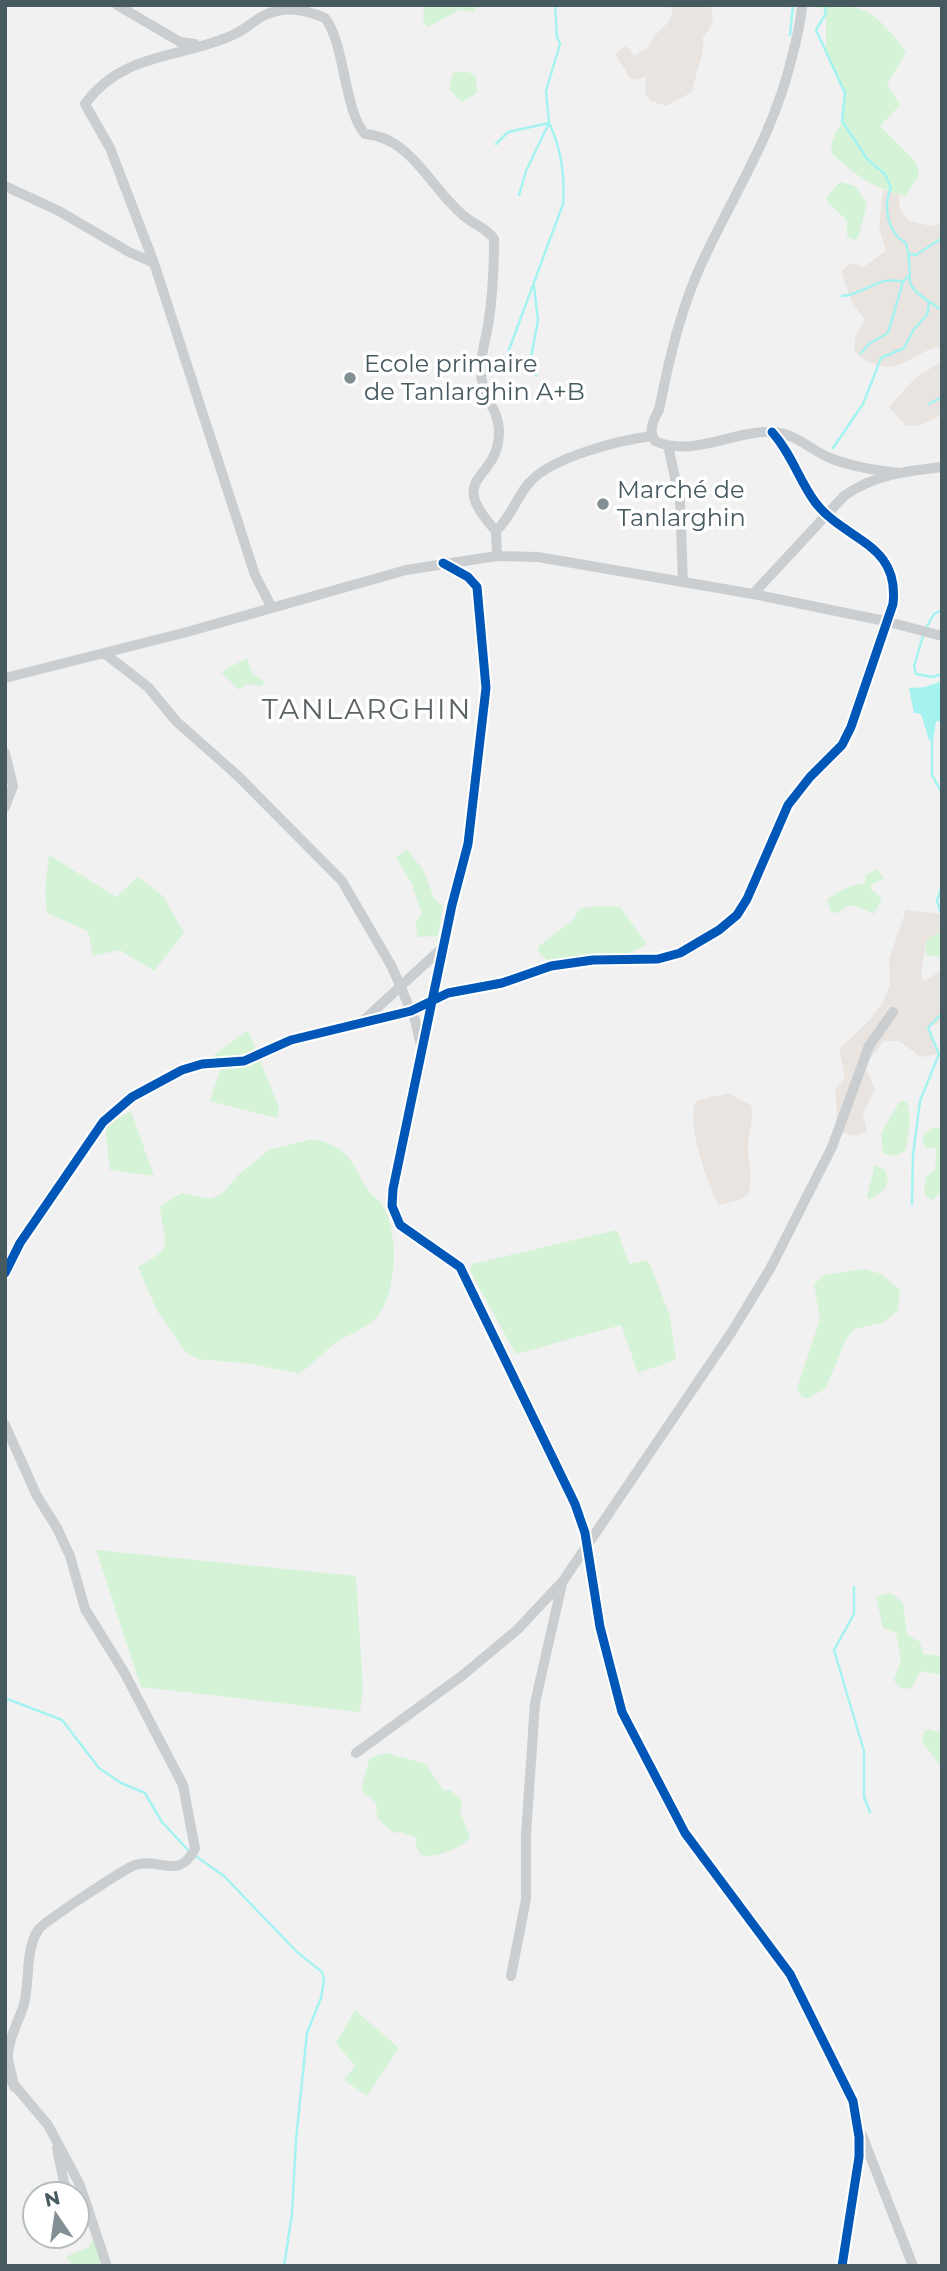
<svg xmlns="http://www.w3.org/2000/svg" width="947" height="2271" viewBox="0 0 947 2271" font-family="Montserrat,sans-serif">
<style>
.green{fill:#d4f3d7}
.sand{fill:#eae4e0}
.water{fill:#a5f3f0}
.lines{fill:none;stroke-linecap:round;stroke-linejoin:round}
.stream{stroke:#a5f3f0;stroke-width:2.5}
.minor{stroke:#caced0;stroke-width:10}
.cycleway-casing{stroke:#fff;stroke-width:13}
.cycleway{stroke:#0057b8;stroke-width:9}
.poi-dot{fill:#828f93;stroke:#fff;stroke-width:2.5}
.labels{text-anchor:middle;stroke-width:7;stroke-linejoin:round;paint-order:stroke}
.poi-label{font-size:24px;fill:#465a60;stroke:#fff;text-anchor:start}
.quarter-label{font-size:28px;letter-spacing:2px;fill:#5c6366;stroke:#fff}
</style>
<rect width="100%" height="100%" fill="#f2f1f1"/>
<!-- green -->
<path class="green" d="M424,5H475V12L460,10L428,27L423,20Z
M802,5C861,5 869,2 906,52L887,85L900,105L880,126L916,162L919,175L905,196C875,188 853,175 831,152L832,141L842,121L845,92L826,54V9Z
M466,71L476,76L477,93L462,102L449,89L453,73Z
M840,182L855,186L867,204L858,238L853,240L847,236V220L827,202V197Z
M247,658L253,674L264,681L262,686L247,684L239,690L221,672Z
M407,849L423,870L435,900L443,906L438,936L418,937L415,923L422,915L412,884L396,857Z
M49,855L116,897L138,877L163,896L184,933L154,971L120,950L93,956L88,931L47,913L45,890Z
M876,869L884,878L871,885L872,890L882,898L874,914C861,909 852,899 839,913L831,912L827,900C837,891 852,884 865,884V876Z
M595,906L620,907L647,944C623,962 578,959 548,962L538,951L539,946L574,919L579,909Z
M937,933L942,934V958L926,954V941Z
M248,1030L279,1108L277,1118L210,1101L220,1069L209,1059Z
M900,1101L907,1102C912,1117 909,1136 905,1151L895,1156L883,1153L881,1133Z
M131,1111L154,1176L110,1170L105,1126Z
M942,1127V1191L932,1200L927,1198L924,1192L926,1177L935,1169L937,1149L927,1148L923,1143V1136L932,1128Z
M313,1139C350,1147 350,1161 368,1190C372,1197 379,1199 382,1205C400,1232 397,1292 377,1317C367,1329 348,1334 336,1343C323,1352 312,1365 299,1374L252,1364L198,1359L186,1352L157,1311L138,1267C178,1245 163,1245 160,1206L182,1193L211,1199L222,1194L239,1174L269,1150Z
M875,1165L885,1170L888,1179L885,1189L869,1200L867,1196Z
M617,1230L629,1264L648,1260L670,1316L676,1360L638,1373L621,1325L516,1354L470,1271L472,1264Z
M864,1269L881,1274L900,1290L898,1310L883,1323L854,1329L847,1338L825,1389L809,1398L802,1397L797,1388L820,1319L814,1284L825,1275Z
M96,1550L356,1576L363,1689L360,1712L141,1687Z
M891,1593L903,1603L907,1635L920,1642L923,1654L942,1656V1672L938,1674L920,1671L912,1688C902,1690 898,1688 894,1680L901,1660L896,1633L883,1628L876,1597Z
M929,1729L942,1733V1768L922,1741L924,1731Z
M387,1753L426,1764L444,1791L450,1790L462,1801L460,1811L470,1837C462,1848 435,1859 421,1855L415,1845L417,1838L400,1832L393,1833L377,1818L376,1803L363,1792L362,1784L370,1758Z
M355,2010L399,2048L367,2096L344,2080L355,2066L336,2043Z
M94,2238L102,2266H76L68,2261L67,2256L88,2248Z"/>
<!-- sand -->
<path class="sand" d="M669,5H710C716,19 712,27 703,37C705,55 695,74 692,92L666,106L651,101L645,93L646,76L637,80L630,78L615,54L626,46L634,55L648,48C653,31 669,28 673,12Z
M883,190L899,194L900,209L909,221L931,226L942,223V347C918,348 904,373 877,365C867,362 860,359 854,350L855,338L865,319L853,305L841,271L852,263L863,267L886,251L879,228Z
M942,361V415L918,426H906L889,407L915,378Z
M906,910L942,914V934L937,933L926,941L921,976L925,981L942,970V1021L928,1028L939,1054L921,1057L899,1041H884L868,1061L866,1069L875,1089L863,1114L867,1132L852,1136L838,1130L835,1089L845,1077L839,1049L868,1022L884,1000L890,984L889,960Z
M728,1093L751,1105C755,1122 747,1133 748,1150C749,1168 753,1177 748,1194L737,1201L718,1205C708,1183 685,1122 696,1101Z"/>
<!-- water -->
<path class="water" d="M942,681V722L936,721L933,741L929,740L921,714L914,713L909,688L925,687Z"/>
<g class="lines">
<!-- stream -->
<path class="stream" d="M826,5L825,15L816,30L845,93L842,121L867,159L885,174L891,188C883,206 887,233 906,243C917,287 894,280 942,310
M790,35L793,5
M519,195L526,171L549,123L546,91L560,44L557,37L555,5
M908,254L916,255L942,238
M534,286L538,320L530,363L536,376
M842,296C867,294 873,277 901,281
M861,353L870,343L888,333L903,282L907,277
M488,374L506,358L563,204C565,177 561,148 549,123L508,132L496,144
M929,404L942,397
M833,448L863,404L881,358L904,348L914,329L927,315L929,303
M925,630L934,614L942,610
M923,636L914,666L916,674L933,677L942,674
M932,740V775L942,793
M942,885L937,901L942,916
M912,1204L913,1155L920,1101L939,1054L928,1028L942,1013
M854,1587V1614L834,1650L864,1751V1797L870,1812
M5,1698L62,1720L99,1768L121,1783L145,1793L162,1822L189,1851
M194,1855L224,1876L297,1952L322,1972L324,1980L321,1998L307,2033L296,2140L292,2214L284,2266"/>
<!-- minor -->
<path class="minor" d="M117,5L180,42L195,44
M802,5C801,23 796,40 792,57C774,132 739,185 707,252C682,302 670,355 659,410C653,420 648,431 655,441C692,458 735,430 772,432C796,433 810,450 830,458C852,467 876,470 899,473
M5,186L59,211L129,252L154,263L255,575L272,608
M154,263L110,148L85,104C123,51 183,59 235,34C250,27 259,14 277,11C292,7 311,12 325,18C345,43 344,111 365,134C411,137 431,189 464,216C473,224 487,228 494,239C494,266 493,292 489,319C487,336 480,355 481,372C481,394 500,411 499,433C498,483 444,474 496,531
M668,446L680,500L683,582
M497,556L496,531C512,516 516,497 530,482C552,457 620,440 652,436
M443,563L468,577L477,587L486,688L468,844L452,905L393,1189L392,1206L400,1225L460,1267L575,1504L585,1533L600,1627L622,1712L685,1833L790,1974L853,2101L859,2137V2157L842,2266
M753,594L844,496C873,475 906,471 942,467
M104,653L148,687L176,721L238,776L342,881L392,967L415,1020L421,1046
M5,678L187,632L406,570L497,556L538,557L753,594L885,621L942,636
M5,753L13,786L5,807
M363,1021L441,949
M5,1273L20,1243L103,1122L132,1097L182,1070L202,1064L244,1061L291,1040L411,1011L448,993L502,983L551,966L593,960L658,959L680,953L719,930L737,915L747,899L788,805L810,777L842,745L851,727L893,604C900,542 844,541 815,502C799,480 791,453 772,432
M5,1425L37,1496L57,1528L70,1556L85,1609L124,1672L183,1785L195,1849C178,1881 161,1857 135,1865C124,1869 42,1923 38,1930C25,1951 30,1981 24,2004C20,2019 8,2039 8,2055C8,2065 13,2077 14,2087
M356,1753L463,1675L517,1630L563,1581L731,1333L770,1269L832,1147L869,1046L893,1012
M511,1976L526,1899V1835L535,1703L562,1584
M11,2081L48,2125L80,2185L107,2266
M862,2135L913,2266
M57,2148L64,2183L71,2194"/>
<!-- cycleway casing -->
<g class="cycleway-casing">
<path id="cycleway" d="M443,563L468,577L477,587L486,688L468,844L452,905L393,1189L392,1206L400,1225L460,1267L575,1504L585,1533L600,1627L622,1712L685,1833L790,1974L853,2101L859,2137V2157L842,2266
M5,1273L20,1243L103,1122L132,1097L182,1070L202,1064L244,1061L291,1040L411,1011L448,993L502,983L551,966L593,960L658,959L680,953L719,930L737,915L747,899L788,805L810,777L842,745L851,727L893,604C900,542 844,541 815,502C799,480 791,453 772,432"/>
</g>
<!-- cycleway -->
<use href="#cycleway" class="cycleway"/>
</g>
<!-- markers -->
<g class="poi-dot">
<circle cx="350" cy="378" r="7"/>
<circle cx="603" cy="504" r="7"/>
</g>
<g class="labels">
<!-- poi labels -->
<g class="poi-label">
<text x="364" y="372">Ecole primaire<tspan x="364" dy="28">de Tanlarghin A+B</tspan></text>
<text x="617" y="498">Marché de<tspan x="617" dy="28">Tanlarghin</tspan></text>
</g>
<!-- quarter labels -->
<g class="quarter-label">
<text x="367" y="719">TANLARGHIN</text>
</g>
</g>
<!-- border -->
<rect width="947" height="2271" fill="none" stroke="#465a60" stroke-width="14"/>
<!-- north arrow -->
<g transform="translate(56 2215) rotate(347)"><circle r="33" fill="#ffffff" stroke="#b5bdbf" stroke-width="2"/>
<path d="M0-5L12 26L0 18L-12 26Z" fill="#828f93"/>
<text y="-10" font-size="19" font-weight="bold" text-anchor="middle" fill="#465a60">N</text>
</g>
</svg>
